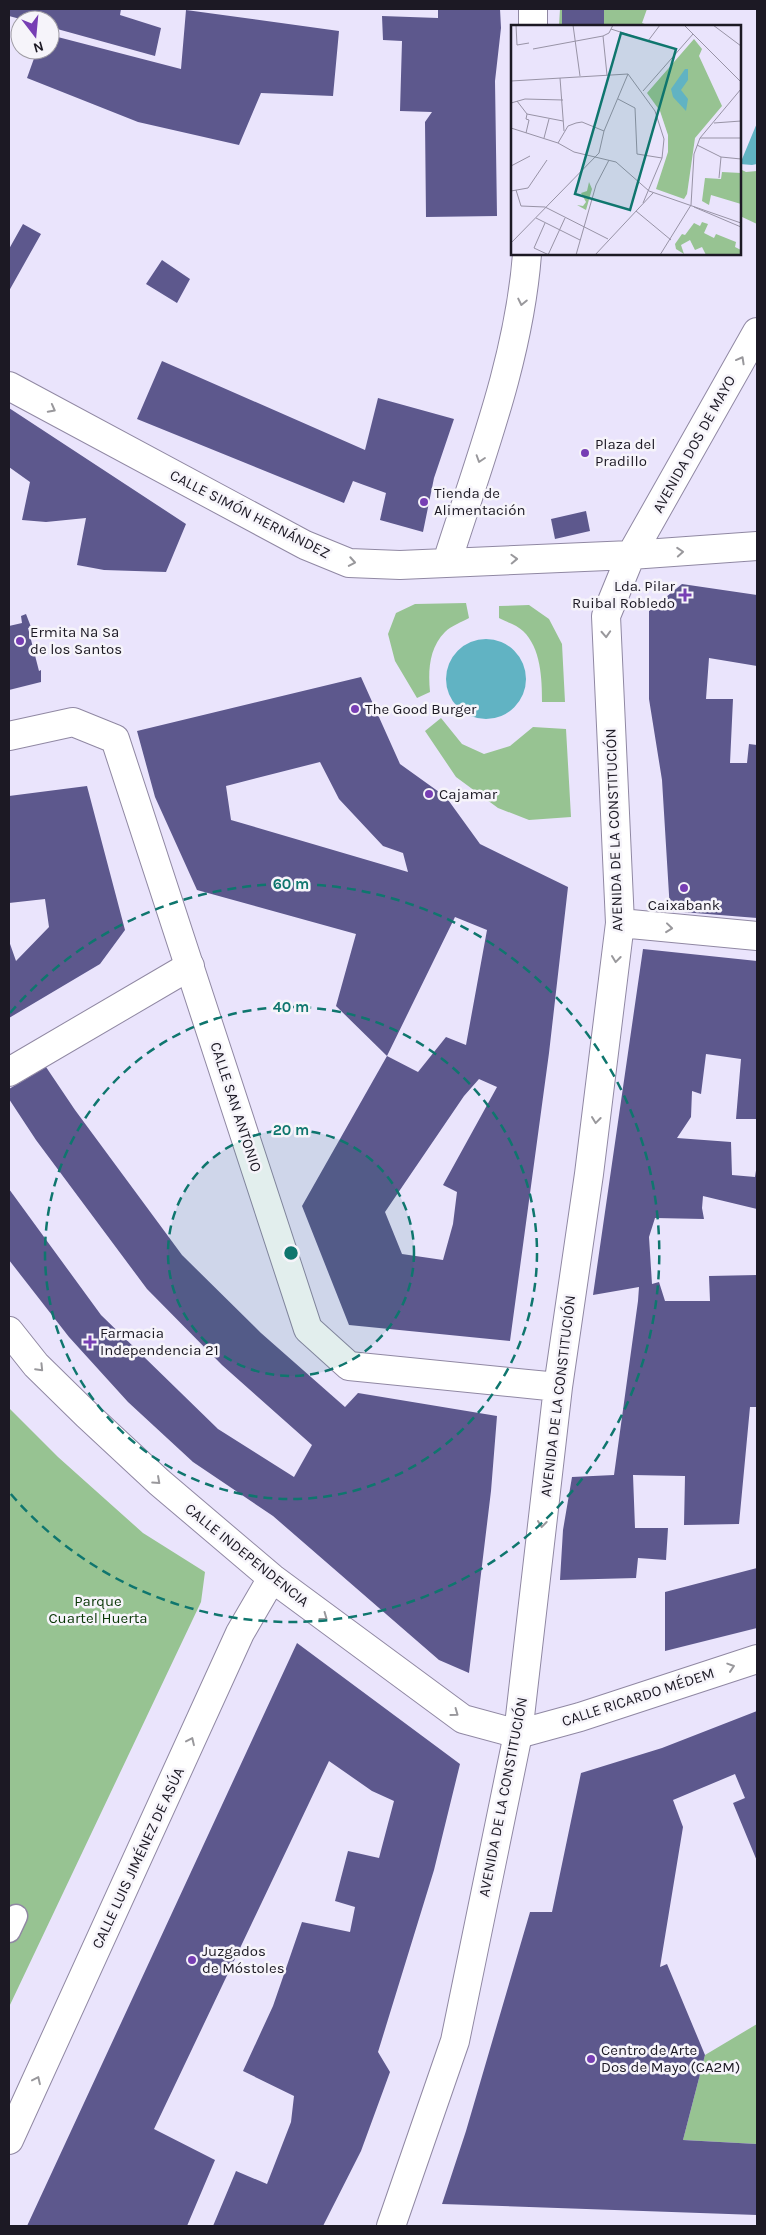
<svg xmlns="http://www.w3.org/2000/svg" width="766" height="2235" viewBox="0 0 766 2235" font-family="Karla,sans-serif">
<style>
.green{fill:#97c392}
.water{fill:#61b3c3}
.building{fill:#5d588d;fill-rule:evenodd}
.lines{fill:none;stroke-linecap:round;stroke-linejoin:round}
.service-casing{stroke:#9088a3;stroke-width:25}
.pedestrian-casing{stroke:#9088a3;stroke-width:30}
.minor-casing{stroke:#9088a3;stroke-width:30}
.service{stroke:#fff;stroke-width:22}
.pedestrian{stroke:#fff;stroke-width:28}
.minor{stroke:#fff;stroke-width:28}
.oneway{stroke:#99989c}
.ring{fill:none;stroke:#0f766e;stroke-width:2.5;stroke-dasharray:9 6}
.poi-dot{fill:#773eb4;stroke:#f6f4fa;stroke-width:2}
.labels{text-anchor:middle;stroke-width:5;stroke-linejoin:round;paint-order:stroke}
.poi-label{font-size:15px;fill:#1c1924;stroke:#f6f4fa;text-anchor:start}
.street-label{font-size:15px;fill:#1c1924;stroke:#f6f4fa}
.park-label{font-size:15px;fill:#083605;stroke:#f6f4fa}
.inset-road{fill:none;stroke:#9893a6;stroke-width:1}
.view{fill:#0f766e;fill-opacity:0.15;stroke:#0f766e;stroke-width:2.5}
.inset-edge{fill:none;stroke:#1c1924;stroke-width:2.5}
.centre{fill:#0f766e;stroke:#f6f4fa;stroke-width:2.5}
.ring-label{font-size:15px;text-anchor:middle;font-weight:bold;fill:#0f766e;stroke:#f6f4fa;stroke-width:5;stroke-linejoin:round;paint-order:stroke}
</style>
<rect width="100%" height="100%" fill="#eae4fc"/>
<!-- green -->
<path class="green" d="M560,9H647L642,23L650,26H559Z
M740,169L746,172L757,171V224L740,216Z
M466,603L469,618C462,622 451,626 445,632C429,648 428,671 430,692L417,698L395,661L388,634L396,613L415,604Z
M529,605L549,619L562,644L565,702H542C542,679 541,648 523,631C517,625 506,622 499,618V606Z
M441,718L462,744L484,754L510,746L533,727L566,729L571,817L529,820L498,808L456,777L425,731Z
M9,1408L58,1457L143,1533L205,1572L201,1602L9,2007Z
M757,2024V2144L683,2140L705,2055Z"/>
<!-- water -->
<path class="water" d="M757,123V164L752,165L740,164Z
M446 679a40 40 0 1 1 80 0a40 40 0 1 1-80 0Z"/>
<!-- building -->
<path class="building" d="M9,9H121L120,15L161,28L155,56L50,27V20H24L9,16Z
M438,9H500L501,28L495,81L497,216L426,217L425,122L432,112L400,111L402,41L383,40L382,16L438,18Z
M562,9H604V26H562Z
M186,10L339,31L333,96L261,93L239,145L138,122L27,78L37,50H50V35L181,69Z
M23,224L41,234L9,291V249Z
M162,260L190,279L177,303L146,284Z
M162,361L365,450L378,398L454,419L434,478L423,532L380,520L386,493L353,481L344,503L137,419Z
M9,408L186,524L166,572L104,570L77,565L86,518L46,522L22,520L30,482L9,467Z
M586,511L590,531L555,539L551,519Z
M682,584L757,595V666L709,658L706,699H733L730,763H747L749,744L757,745V918L670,911L662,780L649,699V611Z
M26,614L31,627L28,628L39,671L41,670V682L9,690V626L22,623L21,616Z
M361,677L400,764L446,797L480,844L568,887L549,1053L510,1341L349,1325L302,1206L387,1056L418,1072L446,1037L466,1045L487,930L455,917L387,1056L336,1006L356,934L197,890L155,797L137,731ZM320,762L339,799L383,846L403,853L408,872L231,820L226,786ZM479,1079L497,1087L443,1185L457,1192L453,1224L443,1260L402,1254L385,1212L464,1096Z
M87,786L125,930L100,964L9,1018V941L16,961L49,927L45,899L9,903V796Z
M643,949L757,961V1119H736L741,1059L706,1054L701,1094L692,1091L691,1117L677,1138L731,1142L732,1175L755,1177L757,1164V1209L703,1196L702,1208L704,1219L655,1218L649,1237L652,1284L659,1282L665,1301H710L709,1276L757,1275V1407H750L739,1524L684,1525L685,1476L633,1475L635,1528H668L666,1560L638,1558L636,1578L560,1580L563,1530L572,1477L614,1475L638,1301L639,1287L593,1295Z
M46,1067L75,1110L182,1255L261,1333L345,1407L358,1393L497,1416L491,1491L469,1673L439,1660L273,1516L193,1462L128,1402L69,1337L9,1260V1189L101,1315L218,1429L294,1477L312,1445L222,1365L147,1289L36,1140L9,1099V1089Z
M757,1568V1628L665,1651V1592Z
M297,1643L460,1764L434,1870L378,2052L390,2072L361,2151L323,2226H213L236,2171L267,2184L291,2122L294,2096L243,2071L273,2006L302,1922L350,1932L355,1907L335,1901L348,1851L379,1858L394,1801L372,1791L329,1761L154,2129L215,2160L187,2226H27Z
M757,1711V1861L733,1803L745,1798L735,1774L673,1800L683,1827L660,1967L667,1964L705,2055L683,2140L757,2144V2215L442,2204L466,2131L530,1912H552L581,1773L662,1748Z"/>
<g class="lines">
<!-- service casing -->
<g class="service-casing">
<path id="service" d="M9,1931L16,1916"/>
</g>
<!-- pedestrian casing -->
<g class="pedestrian-casing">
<path id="pedestrian" d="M9,1072L190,966
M391,2226L455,2041L518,1734"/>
</g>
<!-- minor casing -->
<g class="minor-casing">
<path id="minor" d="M533,26V9
M9,386L305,545L349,563L400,565L631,555L757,546
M447,562C479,461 519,360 527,254
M9,736L73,722L115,739L308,1329L349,1366L558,1387
M620,923L757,936
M9,1331L36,1365L87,1415L159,1482L272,1578L463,1719L518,1734
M518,1734L558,1387L589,1174L620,923L606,616L631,555L757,332
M518,1734L580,1717L757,1659
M9,2140L240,1633L272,1578"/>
</g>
<!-- service -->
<use href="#service" class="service"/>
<!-- pedestrian -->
<use href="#pedestrian" class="pedestrian"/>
<!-- minor -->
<use href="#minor" class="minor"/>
</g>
<!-- one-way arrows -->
<defs><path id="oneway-chevron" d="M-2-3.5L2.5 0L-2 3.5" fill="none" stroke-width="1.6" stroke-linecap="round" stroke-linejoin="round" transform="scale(1.25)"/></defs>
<g class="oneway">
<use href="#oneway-chevron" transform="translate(522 302) rotate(102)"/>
<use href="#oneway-chevron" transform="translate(741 360) rotate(-61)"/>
<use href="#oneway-chevron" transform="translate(52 409) rotate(28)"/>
<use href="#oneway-chevron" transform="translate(480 459) rotate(108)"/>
<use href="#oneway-chevron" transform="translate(680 552) rotate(-4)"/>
<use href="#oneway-chevron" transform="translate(514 559) rotate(-2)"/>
<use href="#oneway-chevron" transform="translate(352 562) rotate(10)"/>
<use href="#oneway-chevron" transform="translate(606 634) rotate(87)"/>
<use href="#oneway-chevron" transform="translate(669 928) rotate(6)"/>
<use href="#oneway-chevron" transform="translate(616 959) rotate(97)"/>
<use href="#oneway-chevron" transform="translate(596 1120) rotate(97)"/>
<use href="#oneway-chevron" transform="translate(40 1368) rotate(46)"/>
<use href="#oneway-chevron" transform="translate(157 1481) rotate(42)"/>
<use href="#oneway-chevron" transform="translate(542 1524) rotate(97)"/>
<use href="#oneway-chevron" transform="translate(324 1617) rotate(36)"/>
<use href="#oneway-chevron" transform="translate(731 1667) rotate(-18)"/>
<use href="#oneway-chevron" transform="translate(455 1713) rotate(36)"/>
<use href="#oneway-chevron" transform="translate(191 1741) rotate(-65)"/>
<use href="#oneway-chevron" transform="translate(37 2080) rotate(-65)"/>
</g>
<!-- distance rings -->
<circle cx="291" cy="1253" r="123" fill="#0f766e" fill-opacity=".12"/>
<g class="ring">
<circle cx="291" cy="1253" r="123"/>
<circle cx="291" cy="1253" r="246"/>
<path d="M10 1013A369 369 0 1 1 10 1493"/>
</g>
<!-- markers -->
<g class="poi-dot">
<circle cx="585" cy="453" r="5"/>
<circle cx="424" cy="502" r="5"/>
<path d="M682.5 587.5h5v5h5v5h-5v5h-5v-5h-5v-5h5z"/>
<circle cx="20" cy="641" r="5"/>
<circle cx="355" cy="709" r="5"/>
<circle cx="429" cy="794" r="5"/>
<circle cx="684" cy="888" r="5"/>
<path d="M87.5 1334.5h5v5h5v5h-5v5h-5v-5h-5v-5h5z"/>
<circle cx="192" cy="1960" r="5"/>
<circle cx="591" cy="2059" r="5"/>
</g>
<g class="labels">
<!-- poi labels -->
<g class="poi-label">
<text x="595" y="449">Plaza del<tspan x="595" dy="17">Pradillo</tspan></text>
<text x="434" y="498">Tienda de<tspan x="434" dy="17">Alimentación</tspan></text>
<text x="675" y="591" text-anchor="end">Lda. Pilar<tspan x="675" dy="17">Ruibal Robledo</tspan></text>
<text x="30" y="637">Ermita Nª Sª<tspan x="30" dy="17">de los Santos</tspan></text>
<text x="365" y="714">The Good Burger</text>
<text x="439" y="799">Cajamar</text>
<text x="684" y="910" text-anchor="middle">Caixabank</text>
<text x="100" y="1338">Farmacia<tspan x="100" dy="17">Independencia 21</tspan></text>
<text x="202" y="1956">Juzgados<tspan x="202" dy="17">de Móstoles</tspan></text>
<text x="601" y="2055">Centro de Arte<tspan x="601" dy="17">Dos de Mayo (CA2M)</tspan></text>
</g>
<!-- street labels -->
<g class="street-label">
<text transform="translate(694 444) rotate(-61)" y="5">AVENIDA DOS DE MAYO</text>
<text transform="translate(250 514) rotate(27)" y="5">CALLE SIMÓN HERNÁNDEZ</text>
<text transform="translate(614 830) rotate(-92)" y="5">AVENIDA DE LA CONSTITUCIÓN</text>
<text transform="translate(236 1107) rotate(72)" y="5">CALLE SAN ANTONIO</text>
<text transform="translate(558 1396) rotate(-83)" y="5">AVENIDA DE LA CONSTITUCIÓN</text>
<text transform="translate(247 1555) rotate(39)" y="5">CALLE INDEPENDENCIA</text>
<text transform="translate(638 1697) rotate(-18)" y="5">CALLE RICARDO MÉDEM</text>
<text transform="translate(503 1797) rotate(-79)" y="5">AVENIDA DE LA CONSTITUCIÓN</text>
<text transform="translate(138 1858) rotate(-65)" y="5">CALLE LUIS JIMÉNEZ DE ASÚA</text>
</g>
<!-- park labels -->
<g class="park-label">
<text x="98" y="1606">Parque<tspan x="98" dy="17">Cuartel Huerta</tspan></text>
</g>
</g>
<!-- overview -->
<g transform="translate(511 25)">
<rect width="230" height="230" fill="#eae4fc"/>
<path d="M183,14L191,24L188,31L211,81L184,113L176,169L173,174L145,164L157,127V110L149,86L136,68ZM211,147L230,148V179L200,170L198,180L191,176L194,153L210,154ZM78,157L81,164L75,185L66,180L72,181L75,177L70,168L76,166ZM191,197L197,199L193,208L203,213L205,209L225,217L224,222L230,225V230H195L191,222L184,225L179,215L170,220L173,229L165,224L164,219L171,209L174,210L183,198L189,201Z" fill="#97c392"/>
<path d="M174,44H177V55L170,65L177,74L175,86L162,72L160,64Z" fill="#61b3c3"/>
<path class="inset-road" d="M5,0L6,20L18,18M62,0L69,51M173,0L230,57M202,0L230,21M100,4L137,16L149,0M92,11L96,50M22,24L92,11L98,8L102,0M117,49L144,86L153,114L151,133L132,178M49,53L53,106M0,56L117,49M132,66L182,9M107,74L124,83L126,129L151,133M6,76L16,89M0,78L14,74L52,75M203,98L230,96M0,103L47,118L63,127L105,137L138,166L230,198M15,108L18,95L15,94L16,89L52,96M33,113L38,94M189,113H230M47,118L57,101L65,98L71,97L93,106M186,120L210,132L230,134M0,141L19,131M208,153L210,132M5,165L10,181L34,182L97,214M0,166L17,163L36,135M183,182L230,202M125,186L160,215M25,193L69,215M34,198L23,223L38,230M0,218L88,128L93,106L117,49M37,230L54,193M65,230L85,160L98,135M84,230L142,168M149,230L180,180L183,129L189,113L230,64"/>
<path class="view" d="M110,8L165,24L119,185L64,169Z"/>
<rect width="230" height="230" class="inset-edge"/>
</g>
<circle cx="291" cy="1253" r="8" class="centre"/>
<g class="ring-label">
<text x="291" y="889">60 m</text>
<text x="291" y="1012">40 m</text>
<text x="291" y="1135">20 m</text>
</g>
<!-- border -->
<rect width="766" height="2235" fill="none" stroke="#1c1924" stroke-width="20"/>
<!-- north arrow -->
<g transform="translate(35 35) rotate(164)"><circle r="24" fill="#f6f4fa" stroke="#9f9ca4"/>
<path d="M0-4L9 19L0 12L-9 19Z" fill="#773eb4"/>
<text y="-8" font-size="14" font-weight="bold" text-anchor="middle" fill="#1c1924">N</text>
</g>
</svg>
